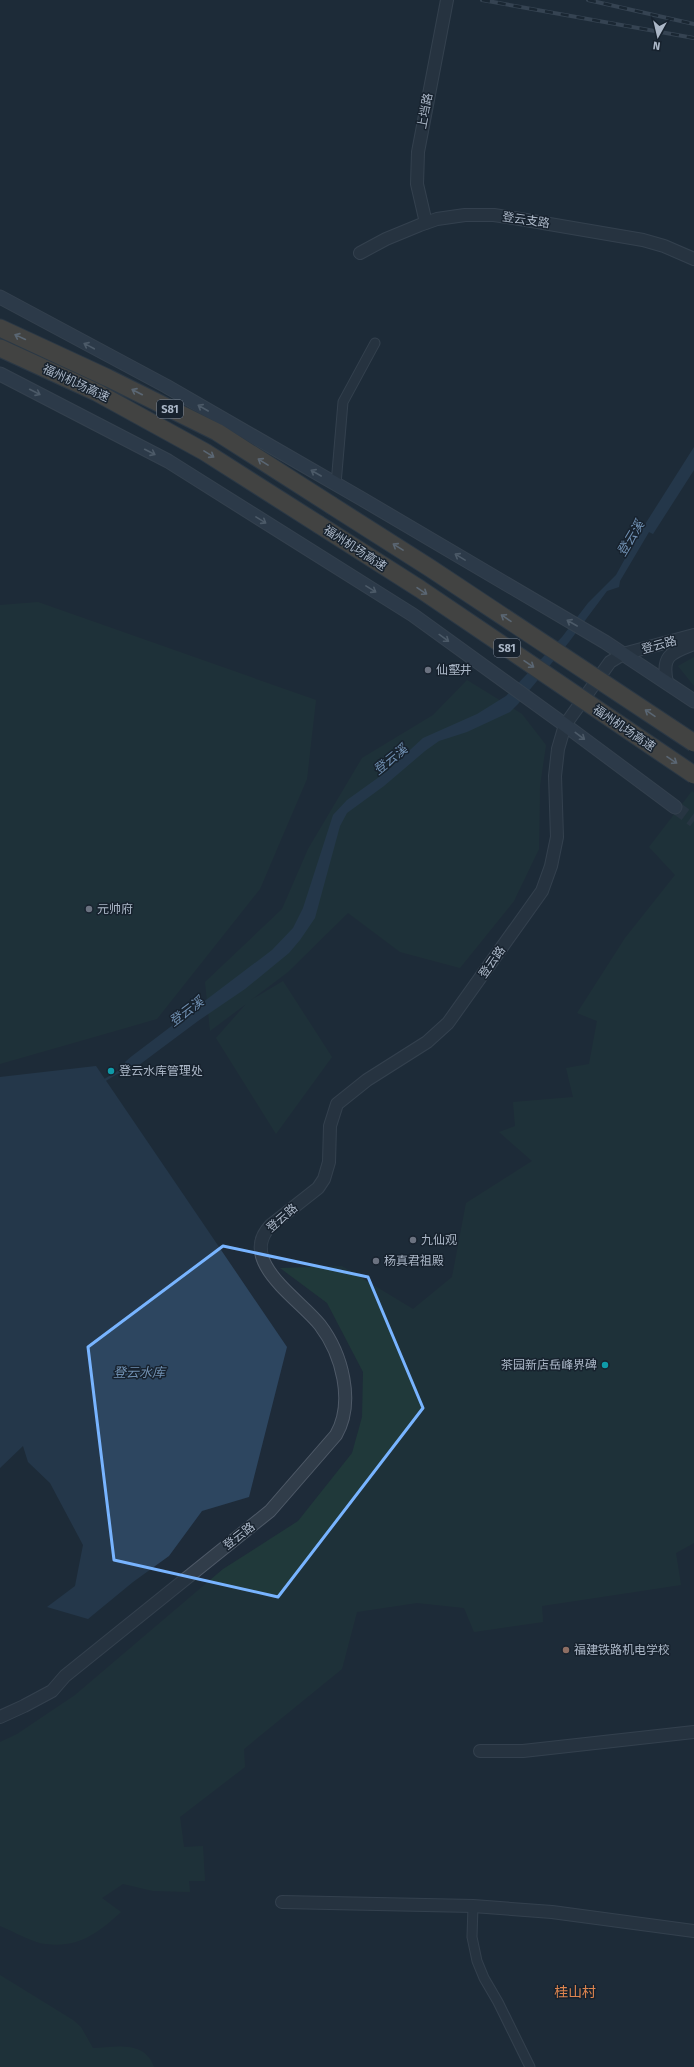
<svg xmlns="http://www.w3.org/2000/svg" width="694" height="2067" viewBox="0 0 694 2067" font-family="'Fira Sans','Noto Sans SC',sans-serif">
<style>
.green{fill:#20393a}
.water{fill:#2d4660}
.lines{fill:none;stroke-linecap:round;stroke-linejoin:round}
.stream{stroke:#2d4660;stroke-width:2.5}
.secondary-tunnel{stroke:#33404e;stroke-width:13;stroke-dasharray:13 6;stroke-linecap:butt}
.minor-casing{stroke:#4f5a68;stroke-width:11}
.tertiary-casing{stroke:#4f5a68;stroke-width:14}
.secondary-casing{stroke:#4f5a68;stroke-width:15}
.motorway-casing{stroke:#3c4754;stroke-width:19}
.minor{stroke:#313d4a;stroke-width:9}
.tertiary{stroke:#313d4a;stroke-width:12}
.secondary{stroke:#3f4c5d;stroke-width:13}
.motorway{stroke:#70614e;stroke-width:17}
.rail-casing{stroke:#536171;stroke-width:4}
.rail{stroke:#17222e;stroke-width:2.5;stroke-dasharray:8;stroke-linecap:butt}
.motorway-bridge-casing{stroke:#3c4754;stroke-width:19;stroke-linecap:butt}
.motorway-bridge{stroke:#70614e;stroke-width:17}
.oneway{stroke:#a5aebb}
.oneway2{stroke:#8592a2}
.marked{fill:none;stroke:#78b4ff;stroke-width:3;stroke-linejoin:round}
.worship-dot{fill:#6b7280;stroke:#17222e;stroke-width:1.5}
.culture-dot{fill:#0f9aa8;stroke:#17222e;stroke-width:1.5}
.education-dot{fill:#8d6e63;stroke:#17222e;stroke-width:1.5}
.labels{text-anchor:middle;stroke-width:3;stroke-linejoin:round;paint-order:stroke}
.shield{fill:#17222e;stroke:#7f8a99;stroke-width:1}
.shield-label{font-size:11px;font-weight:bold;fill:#abb7c7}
.street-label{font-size:12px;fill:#abb7c7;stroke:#17222e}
.poi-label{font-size:12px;fill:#abb7c7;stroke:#17222e;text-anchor:start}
.water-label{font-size:13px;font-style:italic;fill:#7090b2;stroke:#17222e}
.quarter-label{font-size:14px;fill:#de854f;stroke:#17222e}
</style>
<rect width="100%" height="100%" fill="#1e2b39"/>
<!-- green -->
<path class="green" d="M38,602L316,700L307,779L260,889L157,1019L0,1064V605Z
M694,657V686L678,666Z
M467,680L522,714L546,745L540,786L539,849L514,901L460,968L400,952L348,913L288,972L251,1000L283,981L332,1057L276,1134L216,1038L246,1004L210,1031L205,982L282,909L308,849L362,758L433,715Z
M692,791L694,793V1543L676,1553L681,1585L542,1606L543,1622L474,1632L464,1608L417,1603L357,1612L342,1669L244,1749L245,1767L180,1817L184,1847L203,1846L205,1881H189L190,1892L153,1891L123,1884L102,1898L121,1912C98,1933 79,1948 46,1944C33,1943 13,1931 0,1926V1742L17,1734L75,1695L223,1569L298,1521L352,1453L362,1417L363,1372L327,1303L280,1268L342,1266L413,1309L452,1277L466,1203L532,1161L499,1132L515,1126L513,1102L573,1097L566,1068L589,1064L597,1021L577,1013L625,938L675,875L649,847Z
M0,1975L73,2020L81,2027L93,2048C115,2047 145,2040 154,2067H0Z"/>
<!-- water -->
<path class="water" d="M694,447V470L653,534L649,532L620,581L619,587L607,591L569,642L518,704L510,712L467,732L439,741L425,751L384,786L347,813L340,826L315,918L300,940L289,953L245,989L198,1021L131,1071L125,1062L132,1056L272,950L293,928L303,908L333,815L347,800L386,772L423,738L477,714L506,696L562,637L588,603L616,575L637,537Z
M96,1066L287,1347L249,1497L202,1511L169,1556L133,1582L88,1619L47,1607L75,1586L83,1545L50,1483L28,1462L23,1446L0,1468V1077Z"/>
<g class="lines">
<!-- stream -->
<path class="stream" d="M105,1080L130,1065"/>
<!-- secondary-tunnel -->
<path class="secondary-tunnel" d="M675,807L694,821"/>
<!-- minor casing -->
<g class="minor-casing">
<path id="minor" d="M336,484L343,402L375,343
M473,1906L472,1937L477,1961L484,1978L498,2002L530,2067"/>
</g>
<!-- tertiary casing -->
<g class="tertiary-casing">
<path id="tertiary" d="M426,223L417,184L418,152L447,0
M360,253L386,239L420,225L437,219L465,215H494L520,219L643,240L664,246L694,259
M667,683C661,655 671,653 694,644
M0,1717L24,1706L52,1691L65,1676L270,1511L336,1435C355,1402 342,1354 320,1325C300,1299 236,1261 271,1225L318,1188L324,1179L329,1162L330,1126L337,1104L367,1080L427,1042L448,1023L542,891L551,866L557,837L555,776L558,749L565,725L610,662L623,654L694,635
M480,1751H523L694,1732
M282,1902L473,1906L552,1912L694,1931"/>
</g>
<!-- secondary casing -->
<g class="secondary-casing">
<path id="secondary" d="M0,297L166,386L362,499L605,642L694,701
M0,374L168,461L413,615L565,725L675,807"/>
</g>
<!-- motorway casing -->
<g class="motorway-casing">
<path id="motorway" d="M0,328L108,378L217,432L331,505
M0,348L96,392L205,452L318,524"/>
</g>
<!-- minor -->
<use href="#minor" class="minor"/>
<!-- tertiary -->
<use href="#tertiary" class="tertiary"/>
<!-- secondary -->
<use href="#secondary" class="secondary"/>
<!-- motorway -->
<use href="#motorway" class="motorway"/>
<!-- rail casing -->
<g class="rail-casing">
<path id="rail" d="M482,0L694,38
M588,0L694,24"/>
</g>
<!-- rail -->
<use href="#rail" class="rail"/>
<!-- motorway-bridge casing -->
<g class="motorway-bridge-casing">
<path id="motorway-bridge" d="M331,505L430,568L694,743
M318,524L420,589L694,775"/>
</g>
<!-- motorway-bridge -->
<use href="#motorway-bridge" class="motorway-bridge"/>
</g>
<!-- one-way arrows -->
<defs><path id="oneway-shaft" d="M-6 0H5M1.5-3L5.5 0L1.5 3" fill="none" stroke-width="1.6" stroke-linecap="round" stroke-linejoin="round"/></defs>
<g class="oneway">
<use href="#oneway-shaft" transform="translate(20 337) rotate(-155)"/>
<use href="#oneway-shaft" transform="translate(137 392) rotate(-153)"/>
<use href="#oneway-shaft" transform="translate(209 454) rotate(32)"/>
<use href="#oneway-shaft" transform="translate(263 462) rotate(-148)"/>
<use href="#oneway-shaft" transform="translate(398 547) rotate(-148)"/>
<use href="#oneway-shaft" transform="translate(422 591) rotate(34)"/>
<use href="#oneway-shaft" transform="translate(506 618) rotate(-146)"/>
<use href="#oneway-shaft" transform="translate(529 664) rotate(34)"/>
<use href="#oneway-shaft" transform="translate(650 713) rotate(-146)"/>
<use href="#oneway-shaft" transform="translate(672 760) rotate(34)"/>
</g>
<g class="oneway2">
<use href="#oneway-shaft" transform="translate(89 346) rotate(-152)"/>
<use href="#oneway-shaft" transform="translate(35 392) rotate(27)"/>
<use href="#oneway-shaft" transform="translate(203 408) rotate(-150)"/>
<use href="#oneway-shaft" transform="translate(150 452) rotate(27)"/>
<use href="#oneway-shaft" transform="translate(316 473) rotate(-150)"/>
<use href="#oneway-shaft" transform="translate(261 520) rotate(32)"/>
<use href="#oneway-shaft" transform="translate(460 557) rotate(-149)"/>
<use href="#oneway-shaft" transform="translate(371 589) rotate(32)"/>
<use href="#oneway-shaft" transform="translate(572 623) rotate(-150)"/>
<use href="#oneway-shaft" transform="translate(444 638) rotate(36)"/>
<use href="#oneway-shaft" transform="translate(580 736) rotate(37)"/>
</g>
<!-- marked area -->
<path d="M0 0H694V2067H0ZM223,1246L368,1277L423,1408L278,1597L114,1560L88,1347Z" fill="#1e2b39" fill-opacity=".55" fill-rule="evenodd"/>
<path class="marked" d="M223,1246L368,1277L423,1408L278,1597L114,1560L88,1347Z"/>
<!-- markers -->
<g class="worship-dot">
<circle cx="428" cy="670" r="4"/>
<circle cx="89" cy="909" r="4"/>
<circle cx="413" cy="1240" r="4"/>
<circle cx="376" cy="1261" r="4"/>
</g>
<g class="culture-dot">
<circle cx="111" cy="1071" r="4"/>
<circle cx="605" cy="1365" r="4"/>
</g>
<circle class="education-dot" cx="566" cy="1650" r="4"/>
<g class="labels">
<!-- shield labels -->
<g class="shield">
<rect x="157" y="400" width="26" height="18" rx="3"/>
<rect x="494" y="639" width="26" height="18" rx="3"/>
</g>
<g class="shield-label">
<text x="170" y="413">S81</text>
<text x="507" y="652">S81</text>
</g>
<!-- street labels -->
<g class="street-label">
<text transform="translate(425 111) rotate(-79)" y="4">上垱路</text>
<text transform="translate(526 220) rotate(8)" y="4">登云支路</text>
<text transform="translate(76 383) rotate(25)" y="4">福州机场高速</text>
<text transform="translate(355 548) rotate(33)" y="4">福州机场高速</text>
<text transform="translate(659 645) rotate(-15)" y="4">登云路</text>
<text transform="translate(624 728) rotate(34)" y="4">福州机场高速</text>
<text transform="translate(492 962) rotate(-55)" y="4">登云路</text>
<text transform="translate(282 1218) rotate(-41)" y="4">登云路</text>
<text transform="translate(239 1536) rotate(-38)" y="4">登云路</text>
</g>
<!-- poi labels -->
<g class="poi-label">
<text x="436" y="674">仙壑井</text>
<text x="97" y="913">元帅府</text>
<text x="119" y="1075">登云水库管理处</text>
<text x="421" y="1244">九仙观</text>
<text x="384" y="1265">杨真君祖殿</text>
<text x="597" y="1369" text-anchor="end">茶园新店岳峰界碑</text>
<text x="574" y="1654">福建铁路机电学校</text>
</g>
<!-- water labels -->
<g class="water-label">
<text transform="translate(630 538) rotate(-59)" y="5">登云溪</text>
<text transform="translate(390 759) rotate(-39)" y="5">登云溪</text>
<text transform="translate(186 1011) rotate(-37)" y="5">登云溪</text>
<text x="139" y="1377">登云水库</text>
</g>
<!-- quarter labels -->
<g class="quarter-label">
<text x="575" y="1997">桂山村</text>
</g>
</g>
<!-- north arrow -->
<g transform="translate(658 36) rotate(188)" stroke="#17222e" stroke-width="3" paint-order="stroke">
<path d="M0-3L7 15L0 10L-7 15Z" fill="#abb7c7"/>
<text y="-6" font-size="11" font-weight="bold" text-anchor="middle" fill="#abb7c7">N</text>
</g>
</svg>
